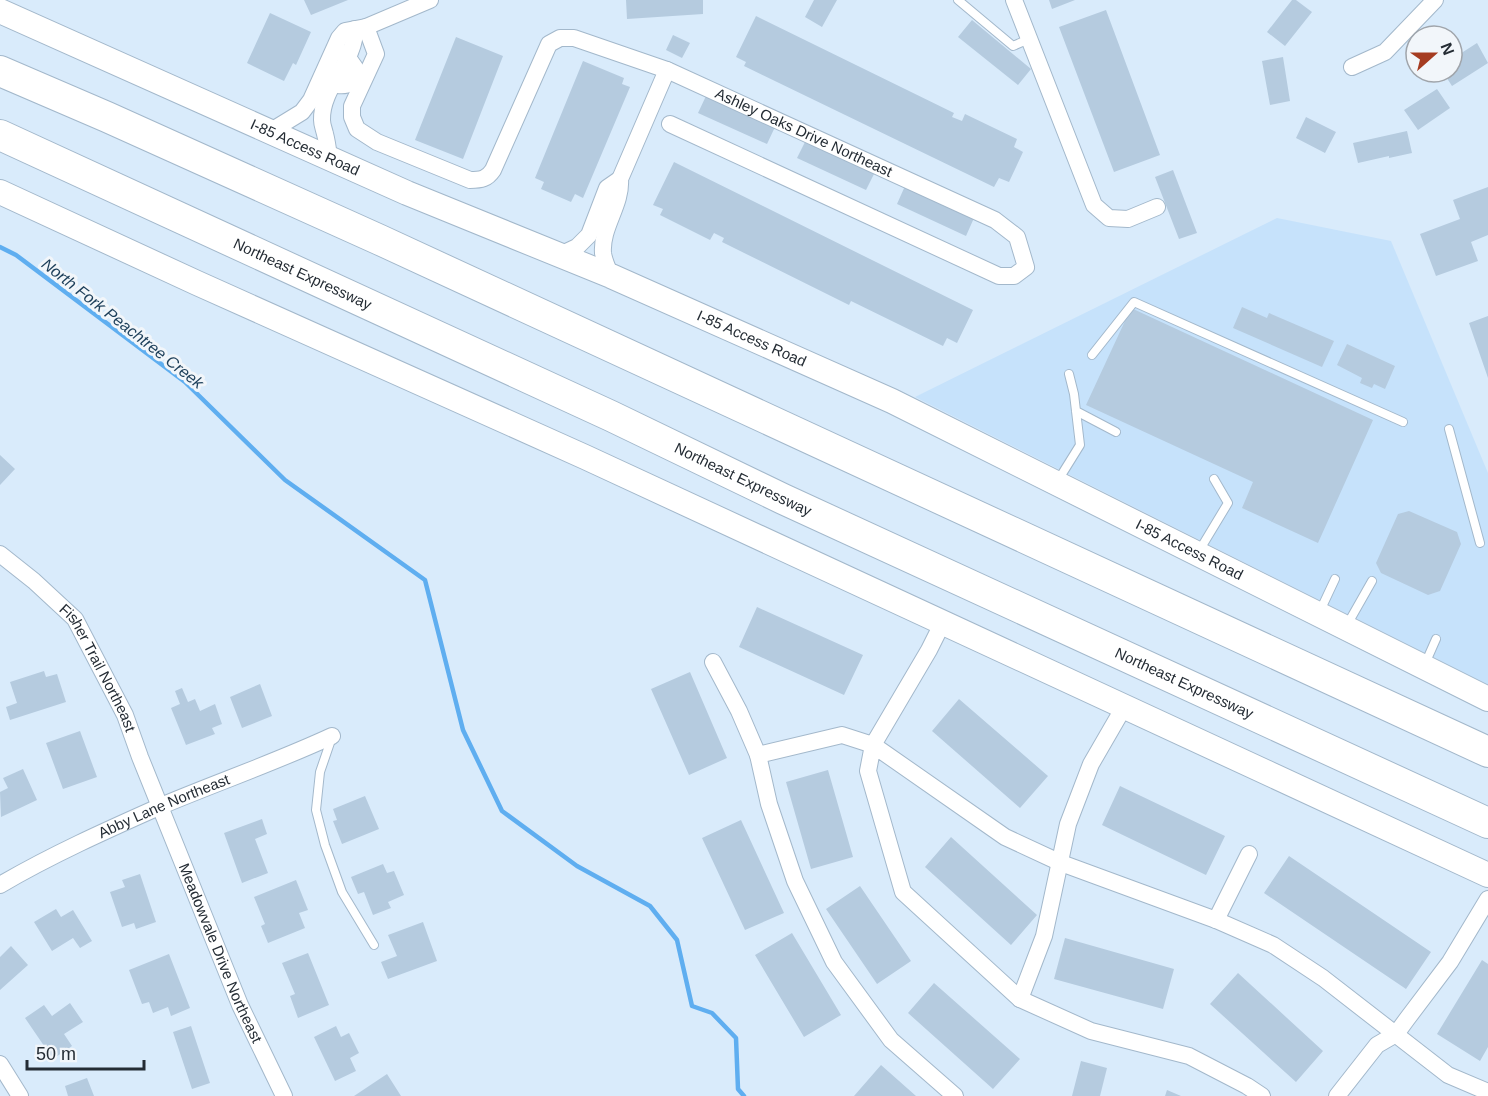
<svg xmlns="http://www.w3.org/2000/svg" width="1488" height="1096" viewBox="0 0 1488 1096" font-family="Helvetica,sans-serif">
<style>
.built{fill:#c6e2fb}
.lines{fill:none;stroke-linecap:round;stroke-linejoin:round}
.stream{stroke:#5faef0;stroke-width:4.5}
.building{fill:#b5cbdf}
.lane-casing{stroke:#a3b8cb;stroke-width:10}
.street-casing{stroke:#a3b8cb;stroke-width:18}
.secondary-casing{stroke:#a3b8cb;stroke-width:26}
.highway-casing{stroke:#a3b8cb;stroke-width:32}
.lane{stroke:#fff;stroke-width:8}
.street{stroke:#fff;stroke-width:16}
.secondary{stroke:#fff;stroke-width:24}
.highway{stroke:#fff;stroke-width:30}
.labels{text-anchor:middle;stroke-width:6;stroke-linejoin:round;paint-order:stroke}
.street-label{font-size:15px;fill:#242c34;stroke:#f2f6fa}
.water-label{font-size:16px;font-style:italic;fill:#1c3e59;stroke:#f2f6fa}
</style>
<rect width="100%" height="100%" fill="#d9ebfb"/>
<!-- built -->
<path class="built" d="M1277,218L1391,241L1488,473V685L915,397Z"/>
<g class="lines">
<!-- stream -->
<path class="stream" d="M0,247L16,255L185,382L285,480L425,580L463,730L502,811L577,866L650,906L677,940L692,1006L712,1013L736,1038L738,1089L744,1096"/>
</g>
<!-- building -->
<path class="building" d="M304,0H348L311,15Z
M626,0H703V14L627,19Z
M814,0H837L822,27L805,17Z
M1049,0H1075L1052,9Z
M1292,0H1296L1312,12L1285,46L1267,32Z
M1106,10L1160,155L1114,172L1059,27Z
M270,13L311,32L296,65L293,63L284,81L247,63Z
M756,16L954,113L952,117L962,121L965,114L1017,139L1014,147L1023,152L1009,182L999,178L994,187L744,66L746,62L736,57Z
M972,20L1031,69L1018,85L958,37Z
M673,35L690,43L682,58L666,50Z
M456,37L503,56L463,159L415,140Z
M1477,43L1488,63L1452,86L1443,72H1452V59Z
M1283,57L1290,101L1270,105L1262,61Z
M583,61L624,78L622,84L630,87L583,198L575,194L571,202L541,189L544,182L535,178Z
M1437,89L1450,108L1418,130L1404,110Z
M706,96L775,127L767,144L698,113Z
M1306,117L1336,132L1325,153L1296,138Z
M1407,131L1412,153L1389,158V156L1358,163L1353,143Z
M806,140L875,172L866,190L797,158Z
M674,162L973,310L957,343L947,338L943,346L851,301L849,305L722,242L724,238L714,233L710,240L660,215L663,209L653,205Z
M1173,170L1197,233L1179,239L1155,177Z
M905,186L974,218L966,236L897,204Z
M1488,187V235L1471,242L1478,261L1436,276L1420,234L1460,219L1453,200Z
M1242,307L1267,318L1269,313L1334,341L1322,367L1233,328Z
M1131,308L1373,420L1318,543L1242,508L1253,482L1086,405Z
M1488,316V378L1469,323Z
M1347,344L1395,366L1385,389L1374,384L1372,388L1360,383L1362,378L1337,365Z
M0,455L15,469L0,485Z
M1409,511L1457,532L1461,544L1440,591L1428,595L1381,573L1376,563L1398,514Z
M757,607L863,655L844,695L739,647Z
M44,671L46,677L57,674L66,702L10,720L6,707L17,703L10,682Z
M690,672L727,758L689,775L651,689Z
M260,684L272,716L242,728L230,697Z
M182,688L188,702L195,699L200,711L215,704L222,724L212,728L215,734L186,745L171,708L180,704L175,691Z
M959,699L1048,776L1020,808L932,731Z
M80,731L97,777L63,789L46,743Z
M23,769L37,800L1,817L0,792L8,788L3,778Z
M828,770L853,857L811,869L786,782Z
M1120,786L1225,836L1206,875L1102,825Z
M365,796L379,829L342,844L333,821L337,820L333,809Z
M262,819L267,834L255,839L268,873L242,883L224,833Z
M741,820L784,913L745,930L702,838Z
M951,837L1037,915L1011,945L925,867Z
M1289,856L1431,952L1406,989L1264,893Z
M383,864L387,873L394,871L404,895L388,902L391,908L373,915L364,892L358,894L351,877Z
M140,874L156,922L136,929L134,923L122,927L110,892L125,887L122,880Z
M296,880L308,910L299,913L305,928L268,943L261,926L265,924L254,897Z
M860,886L911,961L877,984L826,909Z
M56,909L61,917L73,910L92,941L80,948L73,938L52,951L34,922Z
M423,922L437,961L388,979L381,962L397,956L388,935Z
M792,933L841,1015L804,1037L755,955Z
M1065,938L1174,969L1163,1009L1054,979Z
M11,946L28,965L0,990V957Z
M308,953L329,1005L298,1018L290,996L295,994L282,963Z
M169,954L190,1008L171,1016L168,1007L153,1013L149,1002L142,1004L129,970Z
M1482,960L1488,964V1047L1480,1061L1437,1034Z
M1238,973L1323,1051L1296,1082L1210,1004Z
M934,983L1020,1059L993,1089L908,1013Z
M70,1003L83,1022L64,1034L72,1046L53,1059L25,1018L44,1005L52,1016Z
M191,1026L210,1083L192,1089L173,1032Z
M336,1026L341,1037L349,1033L359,1053L350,1058L356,1071L335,1081L314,1037Z
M1081,1061L1107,1068L1100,1096H1072Z
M881,1065L916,1096H854Z
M387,1074L401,1096H354Z
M87,1078L94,1096H68L65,1086Z
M1167,1090L1181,1096H1165Z"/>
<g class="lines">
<!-- lane casing -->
<g class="lane-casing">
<path id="lane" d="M958,0L1013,46L1029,39
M1092,355L1134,302L1403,422
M1076,411L1116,432
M1449,429L1480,543
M1057,482L1080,445L1074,394L1069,374
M1199,551L1228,503L1214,479
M1320,611L1335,579
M1347,625L1372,581
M1425,664L1436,639
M332,737L320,772L316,810L325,845L342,892L374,945"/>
</g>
<!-- street casing -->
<g class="street-casing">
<g id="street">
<path d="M1014,0L1094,205L1109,218L1128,219L1157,207"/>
<path d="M366,27L376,54L352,106V117L357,129L377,142L470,180C481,180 487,179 493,170L549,44L560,38H574L667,70"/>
<path d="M1352,67L1385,52L1435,0"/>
<path d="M324,80C333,84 342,88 350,83L356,69L347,56L340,52"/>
<path d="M271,131L302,112L311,100L339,38L345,31L366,27L430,0"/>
<path d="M329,157C328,149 327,141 325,134C324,129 322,125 322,120C321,87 356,61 355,29"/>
<path d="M560,255L577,247L589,235L607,188L620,179"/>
<path id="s1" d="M611,276C608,269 604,261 603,253C601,227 622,205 620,179L667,70L995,220L1017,237L1026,267L1014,276H999L670,124"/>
<path id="s2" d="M0,554L34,581L75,619L125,715L140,757L240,1005L284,1096"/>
<path d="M942,624L929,650L873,745L842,735L758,755L769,804L795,881L834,962L891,1040L955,1096"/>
<path d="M713,662L739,711L758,755"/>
<path id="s3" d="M0,885C51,855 107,830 161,806C218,782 276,762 332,736"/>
<path d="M1216,920L1249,854"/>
<path d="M1020,999L1044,936L1068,824L1091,764L1124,707"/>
<path d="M0,1064L20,1096"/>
<path d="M1262,1096L1247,1086L1189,1056L1091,1031L1020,999L903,892L868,771L873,745L1005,837L1061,863L1216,920L1273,945L1323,978L1448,1075L1488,1092"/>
<path d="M1337,1096L1377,1045L1396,1034L1407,1019L1450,962L1488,899"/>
</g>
</g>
<!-- secondary casing -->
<g class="secondary-casing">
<g id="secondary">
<path id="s4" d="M0,11L407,193L611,276L892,401L1488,699"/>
<path d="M0,192L197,283L585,457L1488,875"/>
</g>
</g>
<!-- highway casing -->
<g class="highway-casing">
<g id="highway">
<path d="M0,71L107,117L380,240L1488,752"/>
<path id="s5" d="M0,135L611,416L783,499L1488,823"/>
</g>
</g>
<!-- lane -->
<use href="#lane" class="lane"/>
<!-- street -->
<use href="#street" class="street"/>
<!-- secondary -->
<use href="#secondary" class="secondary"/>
<!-- highway -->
<use href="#highway" class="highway"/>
</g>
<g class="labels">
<!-- street labels -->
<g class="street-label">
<text dy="5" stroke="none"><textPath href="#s1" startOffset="370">Ashley Oaks Drive Northeast</textPath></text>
<text dy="5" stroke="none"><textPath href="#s4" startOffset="334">I-85 Access Road</textPath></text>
<text dy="5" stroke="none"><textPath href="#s5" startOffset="333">Northeast Expressway</textPath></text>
<text dy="5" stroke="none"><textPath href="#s4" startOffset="820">I-85 Access Road</textPath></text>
<text dy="5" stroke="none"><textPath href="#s5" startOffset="819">Northeast Expressway</textPath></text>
<text dy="5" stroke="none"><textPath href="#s4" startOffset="1306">I-85 Access Road</textPath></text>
<text dy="5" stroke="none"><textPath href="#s2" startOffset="153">Fisher Trail Northeast</textPath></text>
<text dy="5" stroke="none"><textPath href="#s5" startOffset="1305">Northeast Expressway</textPath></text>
<text dy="5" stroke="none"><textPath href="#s3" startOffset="182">Abby Lane Northeast</textPath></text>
<text dy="5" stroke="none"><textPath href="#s2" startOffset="464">Meadowvale Drive Northeast</textPath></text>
</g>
<!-- water labels -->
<g class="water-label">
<text transform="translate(123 323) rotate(38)" y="6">North Fork Peachtree Creek</text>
</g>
</g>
<!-- north arrow -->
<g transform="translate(1434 54) rotate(69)"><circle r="28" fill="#f2f6fa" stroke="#a0a5ab" stroke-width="1.5"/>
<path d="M0-4.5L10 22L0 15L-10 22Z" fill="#a53c21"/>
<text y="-9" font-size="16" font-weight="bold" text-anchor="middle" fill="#242c34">N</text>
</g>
<!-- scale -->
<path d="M27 1060v9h117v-9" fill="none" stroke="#242c34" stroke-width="3"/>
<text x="36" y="1060" font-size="18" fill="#242c34" stroke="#f2f6fa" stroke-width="4.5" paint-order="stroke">50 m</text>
</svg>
